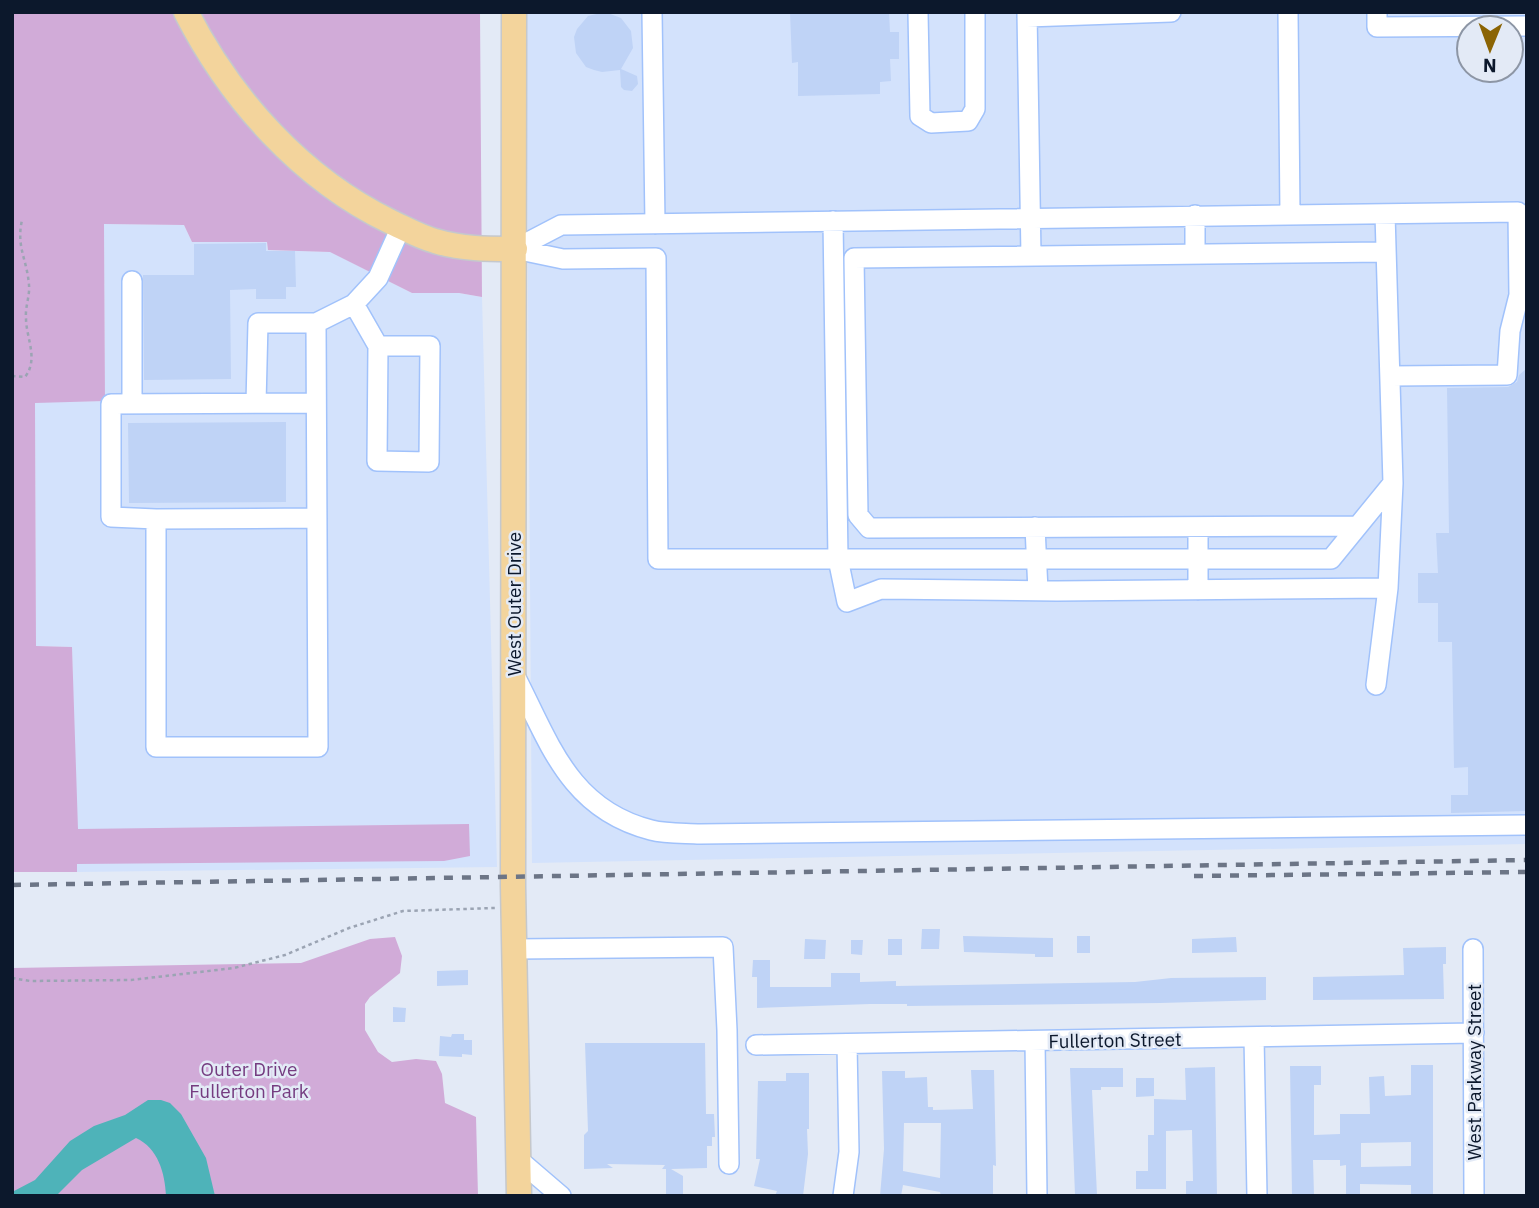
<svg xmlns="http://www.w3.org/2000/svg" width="1539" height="1208" viewBox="0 0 1539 1208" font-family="'IBM Plex Sans',sans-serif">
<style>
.built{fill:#d3e2fc;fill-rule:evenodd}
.green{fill:#d1abd8}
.water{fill:#4eb3b9}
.building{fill:#bfd3f6;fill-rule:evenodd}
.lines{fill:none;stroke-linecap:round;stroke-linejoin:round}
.minor-casing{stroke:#a1c2fb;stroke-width:22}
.major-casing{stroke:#c5c8cc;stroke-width:27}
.path{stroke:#9ba4b3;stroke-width:2.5;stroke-dasharray:3.5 3.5;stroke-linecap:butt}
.minor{stroke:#fff;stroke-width:19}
.major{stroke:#f3d49c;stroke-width:24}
.rail{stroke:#6c7586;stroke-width:4.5;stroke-dasharray:9 9;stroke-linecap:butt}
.labels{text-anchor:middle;stroke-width:5;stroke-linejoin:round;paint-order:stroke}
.street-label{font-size:19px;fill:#0c182c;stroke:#e3eaf6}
.park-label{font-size:19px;fill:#753c80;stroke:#e3eaf6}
</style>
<rect width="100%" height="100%" fill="#e3eaf6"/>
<!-- built -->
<path class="built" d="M526,12H1527V844L532,863ZM1469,28H1511V70H1469Z
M104,224L184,225L192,242H267L268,250L331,252L412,293H459L482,297L497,867L77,872L72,647L36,646L35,402L105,401Z"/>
<!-- green -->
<path class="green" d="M12,12H480L482,297L459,293H412L330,252L268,250L267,242H192L184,225L104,224L105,401L35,403L36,646L72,647L78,829L469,824L470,856L444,861L77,864V872H12Z
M395,937L402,956L400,973L370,997L365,1004V1030L378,1052L392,1062L416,1059L436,1061L442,1074L445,1103L476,1117L478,1196H12V968L301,963L370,939Z"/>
<!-- water -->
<path class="water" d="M148,1100H161L170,1103L181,1114L206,1158L215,1196H166C165,1173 158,1148 136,1138L82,1170L56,1196H12L14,1191L35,1180L70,1141L94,1126L125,1115Z"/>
<!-- building -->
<path class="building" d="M605,12L621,18L631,31L633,48L621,69L637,76L638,84L632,91L624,90L621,87L620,70L602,72L594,70L586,67L576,53L574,37L577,29L588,16Z
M790,12H889L890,32H899V59H890L891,81L880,82V94L798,96V62L792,63Z
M266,243V251H295L296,287H286V299H256V289L230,290L231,379L144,380L143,275H194V244Z
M1527,368V811L1451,813V795H1468V767L1454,768L1452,642H1438V603H1418V573H1438L1436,533H1449L1447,388L1508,387L1517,382L1519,375Z
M286,422V502L129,503L128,423Z
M922,929H940L939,949H921Z
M963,936L1053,938V957H1035V954L964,952Z
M1077,936H1090V953H1077Z
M1236,937L1237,952L1192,953V939Z
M805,939L826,940L825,959H804Z
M888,939H902V955H888Z
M851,940H863L862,955L851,954Z
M1446,947V964H1443L1444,999L1313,1000V977L1404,975L1403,948Z
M753,960H770V987H831V973H860V982L896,981V986L1135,982L1171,978L1266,977V1000L1160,1003L907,1006V1004H870L757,1008V977H752Z
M468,970V985L437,986V971Z
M393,1007L406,1008L405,1022H393Z
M452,1034H464V1040H472V1055L462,1054V1057L439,1056L440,1036L451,1037Z
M585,1043H705L706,1114H714L715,1137H712V1146H707V1168L671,1169L683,1176V1196H666V1169H662L665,1165L607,1164L613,1168L584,1169V1135L588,1131Z
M1411,1065H1433V1196H1411V1185L1360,1184V1196H1346V1165L1340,1166V1160H1313L1314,1195H1292L1290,1066H1321V1085H1314V1135L1340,1134V1114H1370L1369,1077L1384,1076L1385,1096L1411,1095ZM1411,1142V1166L1361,1167V1143Z
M1215,1067L1217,1196H1186V1181H1193L1192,1130L1166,1131V1189H1136V1171H1148V1135H1154V1099L1186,1100L1185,1068Z
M1070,1068H1123V1087H1101V1090H1092L1097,1195H1075Z
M971,1070H994L996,1166L993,1165V1196H941L940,1192L903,1185L901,1196H880L884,1149L882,1071H905V1078L927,1077L928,1107H933V1110L973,1109ZM904,1123H941L940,1178L903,1171Z
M786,1073H809V1129H807L808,1154L803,1196H775L777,1191L754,1186L760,1159H756L758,1081H786Z
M1136,1078H1154V1096L1136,1097Z"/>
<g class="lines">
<!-- minor casing -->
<g class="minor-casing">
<path id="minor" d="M652,12L655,224
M918,12L920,116L931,123L968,121L975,109V12
M1027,12L1031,256
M1288,12L1290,214
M1377,12V27L1527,26
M1027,17L1171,12
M833,221L838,559L847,602L881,589L1057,591L1388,588
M515,249L563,259L656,258L658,559H1331L1393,483L1385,214
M515,249L561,225L1518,212L1519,295L1510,331L1507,375L1391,376
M1195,254V215
M354,304L378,346L377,461L429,462L430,346H378
M256,403L258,323H316
M132,404V281
M317,518L156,519V747H318L316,323L354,304L378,278L401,227
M156,519L111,517V404L316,403
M1356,526L869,528L858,515L854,258L1386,252
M1035,527L1038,591
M1198,527V590
M514,674C549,741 568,809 651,830C666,834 684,833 700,834L1527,825
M1376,685L1388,588L1393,483
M515,949L723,947L727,1030L729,1164
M1473,949L1474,1196
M1254,1037L1257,1196
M1035,1041L1037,1196
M756,1045L1474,1033
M519,1160L561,1196
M843,1196L849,1152L847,1044"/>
</g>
<!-- major casing -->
<g class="major-casing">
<path id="major" d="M186,12C231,100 302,179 391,222C406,229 420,237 435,241C461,249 488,249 515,249
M514,12L513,886L519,1196"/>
</g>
<!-- path -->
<path class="path" d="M12,376L25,377C39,359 26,338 26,318C25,307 30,296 29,285C27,259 16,247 22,220
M12,978L30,981L131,980L234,968L285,955L349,928L403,911L495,908"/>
<!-- minor -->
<use href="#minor" class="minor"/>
<!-- major -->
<use href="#major" class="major"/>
<!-- rail -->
<path class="rail" d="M1194,876L1527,872
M12,885L1527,860"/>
</g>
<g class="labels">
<!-- street labels -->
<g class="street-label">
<text transform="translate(514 604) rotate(-90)" y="7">West Outer Drive</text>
<text transform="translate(1115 1040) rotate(-1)" y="7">Fullerton Street</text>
<text transform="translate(1474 1072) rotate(-90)" y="7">West Parkway Street</text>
</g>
<!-- park labels -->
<g class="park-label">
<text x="249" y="1076">Outer Drive<tspan x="249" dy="22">Fullerton Park</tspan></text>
</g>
</g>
<!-- border -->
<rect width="1539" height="1208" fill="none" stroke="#0c182c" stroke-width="28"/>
<!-- north arrow -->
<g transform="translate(1490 49) rotate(181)"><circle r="33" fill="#e3eaf6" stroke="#8d96a5" stroke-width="2"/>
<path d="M0-5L12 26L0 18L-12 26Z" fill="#8b6404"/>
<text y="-10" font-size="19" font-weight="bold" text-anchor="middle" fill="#0c182c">N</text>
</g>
</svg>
